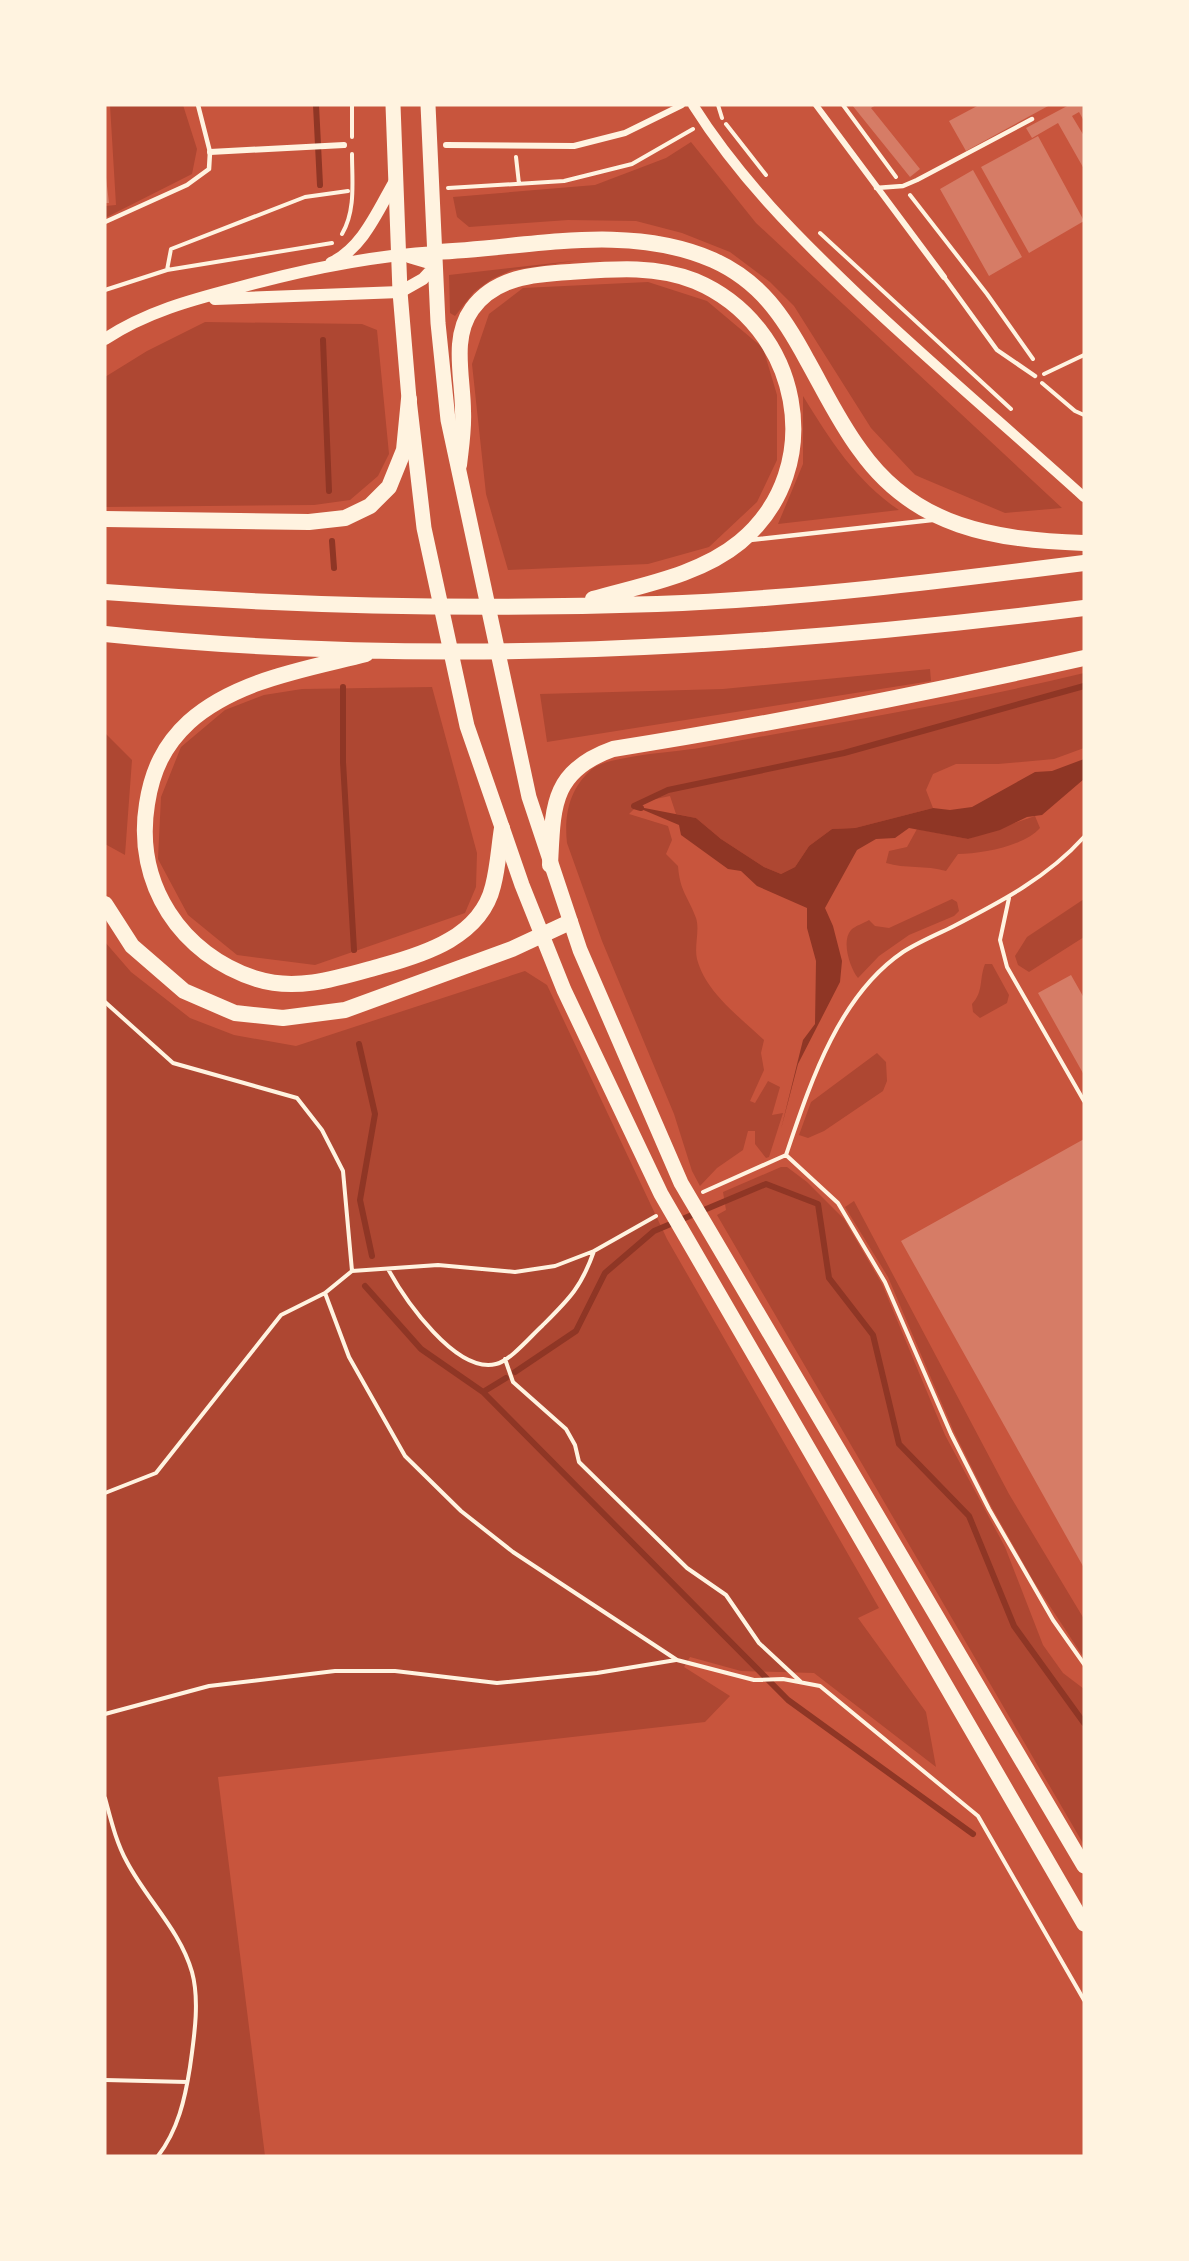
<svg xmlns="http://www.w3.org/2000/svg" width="1189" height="2261" viewBox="0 0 1189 2261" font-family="'Asap Condensed',sans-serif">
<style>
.green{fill:#ae4732}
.water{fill:#8f3625}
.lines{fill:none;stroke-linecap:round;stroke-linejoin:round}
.stream{stroke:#8f3625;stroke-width:6}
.building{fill:#d67c66}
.path{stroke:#fff3e0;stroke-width:4}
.service{stroke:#fff3e0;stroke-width:4.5}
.minor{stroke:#fff3e0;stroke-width:6}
.tertiary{stroke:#fff3e0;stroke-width:10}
.secondary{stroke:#fff3e0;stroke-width:12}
.primary{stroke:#fff3e0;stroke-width:15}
.motorway{stroke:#fff3e0;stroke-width:16}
</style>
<rect width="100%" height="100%" fill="#c8553d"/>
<!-- green -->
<path class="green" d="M110,105H183L197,149L192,174L105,218V206L116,205Z
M691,142L756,223L1062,508L1005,513L915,475L871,428L794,306L770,282L730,252L682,233L636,221L568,220L469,227L457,217L453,197L595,185L666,158Z
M581,260L512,270L492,279L474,292L455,316L450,313L449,275Z
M648,282L707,301L763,348L777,395V460L757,502L709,547L648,564L508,570L486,494L472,364L489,314L523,288Z
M205,322L362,324L377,330L389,454L378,476L350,500L314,505L105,507V377L147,351Z
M803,396C830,440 856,481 899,510L778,524L803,464Z
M930,669L931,681L547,742L540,694L723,689Z
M1084,673V748L1054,759L998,764H956L933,774L926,790L933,808L855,828L832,829L809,846L795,867L781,874L764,867L721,839L696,818L676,814L670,796L641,802L629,814L668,826L672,840L666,854L678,866C680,892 688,896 696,918C700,930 694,946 697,959C706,993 740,1017 764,1040L761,1053L764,1070L750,1101L755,1103L768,1081L780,1087L772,1115L783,1113L769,1157L766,1158L755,1144V1131H748L743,1150L717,1168L700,1186L692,1171L674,1114L602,941L567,843C564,815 569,789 592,769C608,756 675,752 699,748C827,724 957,704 1084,673Z
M432,687L477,853L476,887L465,913L315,965L237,955L188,915L158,859L161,797L181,747L225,710L264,695L302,689Z
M105,733L132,760L125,855L105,844Z
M1035,816L1040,828C1024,846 982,854 958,854L946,871C926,865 905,869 886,863L889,851L907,847L917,829L968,839Z
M952,899L957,902L959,911L954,916L909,935L879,956L858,978C850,968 841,941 851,930C855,926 864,923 869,920L875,926L889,928Z
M1084,899V937L1029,972L1018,965L1015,956L1027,937Z
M105,942L131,972L190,1018L234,1035L296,1046L525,971L547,985L667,1239L879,1608L858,1618L926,1712L936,1767L814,1673L741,1671L690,1657L684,1667L730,1696L705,1722L218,1777L265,2156H105Z
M985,964H992L1009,995L1007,1003L980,1018L973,1012L972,1004C984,991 979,979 985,964Z
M877,1053L886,1062L887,1081L883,1091L824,1131L808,1138L799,1135L811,1102Z
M781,1167H787L807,1182L844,1219L882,1284L945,1435L1005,1547L1043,1645L1063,1673L1084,1689V1845L717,1215L726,1210L723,1192Z
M854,1201L1009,1494L1084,1619V1658L1034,1582L992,1508L954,1432L888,1277L845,1207Z"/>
<!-- water -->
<path class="water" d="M1084,759V779L1042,815L1027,817L1000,830L968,839L909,828L895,838L876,839L857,850L825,908L833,926L842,961L840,982L798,1064L781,1129L803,1040L815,1024L816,961L807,928V908L757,886L741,871L728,869L681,835L679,825L634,806L696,818L721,839L764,867L781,874L795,867L809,846L832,829L855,828L933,808L950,810L972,807L1035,772L1052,771Z"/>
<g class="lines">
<!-- stream -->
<path class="stream" d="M316,105L320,185
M323,340L329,491
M332,541L334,568
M343,687V762L354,950
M641,808L634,806L668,790L844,753L1084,686
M359,1044L375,1114L360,1200L372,1256
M365,1286L421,1349L483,1392L506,1378
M515,1372L576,1331L605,1273L654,1231L766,1184L818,1204L829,1278L873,1335L899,1444L969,1516L1014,1626L1084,1723
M483,1392L788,1700L973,1834"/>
</g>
<!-- building -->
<path class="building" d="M852,105H876L871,108L920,169L910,177Z
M979,105H1050L966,151L949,121Z
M1069,105H1084V121L1079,112L1072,116L1084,136V169L1058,123L1032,138L1026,128Z
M1038,136L1084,221L1029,253L981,167Z
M105,169L109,203H105Z
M973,170L1022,257L989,276L940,189Z
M1071,975L1084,998V1075L1038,993Z
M1084,1139V1568L901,1241Z"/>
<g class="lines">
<!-- path -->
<path class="path" d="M352,105V137
M718,105L722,118
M843,105L896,177
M726,124L766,175
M516,157L519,184
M448,188L564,181L632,164L693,129
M910,195L987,294L1033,359
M820,233L1011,409
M342,234C356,210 352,181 352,154
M167,270L332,243
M105,290L167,270L171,249L305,197L348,191
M1044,374L1084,355
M1042,383L1075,411L1084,415
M1009,898L1000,940L1007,967L1084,1101
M105,1002L173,1063L297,1098L322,1130L343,1171L352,1271
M786,1155L838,1203L885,1282L951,1434L989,1509L1053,1620L1084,1664
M703,1192L786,1155C810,1084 838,996 903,952C917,943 933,936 948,929C998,903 1046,879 1084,837
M388,1269C405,1300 456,1374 496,1364C510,1361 531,1336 542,1326C569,1299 581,1288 594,1251
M325,1293L349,1357L405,1456L461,1511L513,1552L677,1660L754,1680L783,1679L820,1686L978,1816L1084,2000
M505,1359L513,1382L566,1429L575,1445L579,1462L687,1568L726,1595L759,1643L801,1682
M105,1493L156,1473L281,1315L325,1293L352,1271L438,1265L515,1272L555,1266L594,1251L656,1216
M105,1714L209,1686L335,1671H395L497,1683L597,1673L676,1660
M105,1798C111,1820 116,1842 127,1862C147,1900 180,1930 192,1972C200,2001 194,2038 190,2067C185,2099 178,2130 158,2156
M105,2080L187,2082"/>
<!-- service -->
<path class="service" d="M876,188L903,186L917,180L1032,119
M105,222L187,185L209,169L210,152L198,105
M944,277L997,350L1035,376
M750,540L932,520"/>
<!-- minor -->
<path class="minor" d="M816,105L944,277
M446,145L574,146L625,133L682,105
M210,152L344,145"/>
<!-- tertiary -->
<path class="tertiary" d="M693,105C739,178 798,237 860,296C933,365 1010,430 1084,497"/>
<!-- secondary -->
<path class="secondary" d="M331,263C363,248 378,210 395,181
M215,299L400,292L423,279L436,265L409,257
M105,339C146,312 191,300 237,288C302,270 368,256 436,252"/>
<!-- primary -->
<path class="primary" d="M393,105L400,292L409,399L424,528L467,726L522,885L564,990L661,1194L1084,1924
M428,105L438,323L448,420L529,797L580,950L681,1183L1084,1866"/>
<!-- motorway -->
<path class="motorway" d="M436,252C528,248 626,222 713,260C760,281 784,317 807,360C824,390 839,422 860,450C915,528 995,540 1084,543
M459,465C461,447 464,429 463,411C463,378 451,338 472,309C495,277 534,274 570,272C613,269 655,265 695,281C800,325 830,467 740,542C700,575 642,585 593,599
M105,519L309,522L345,518L370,506L389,487L404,450L409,399
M105,592C289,606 472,610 657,604C800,599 942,581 1084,563
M105,634C431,668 760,649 1084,608
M366,654C307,669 236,680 189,722C164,745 152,771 147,804C134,884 181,955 257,979C298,992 341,977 381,966C426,954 481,936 493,886C498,867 499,847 502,828
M550,865C553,807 551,771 613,749C771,724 927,693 1084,658
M105,904L132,946L184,991L235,1013L283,1018L345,1010L512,949L570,922"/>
</g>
<!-- border -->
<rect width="1189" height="2261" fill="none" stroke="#fff3e0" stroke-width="213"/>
</svg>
